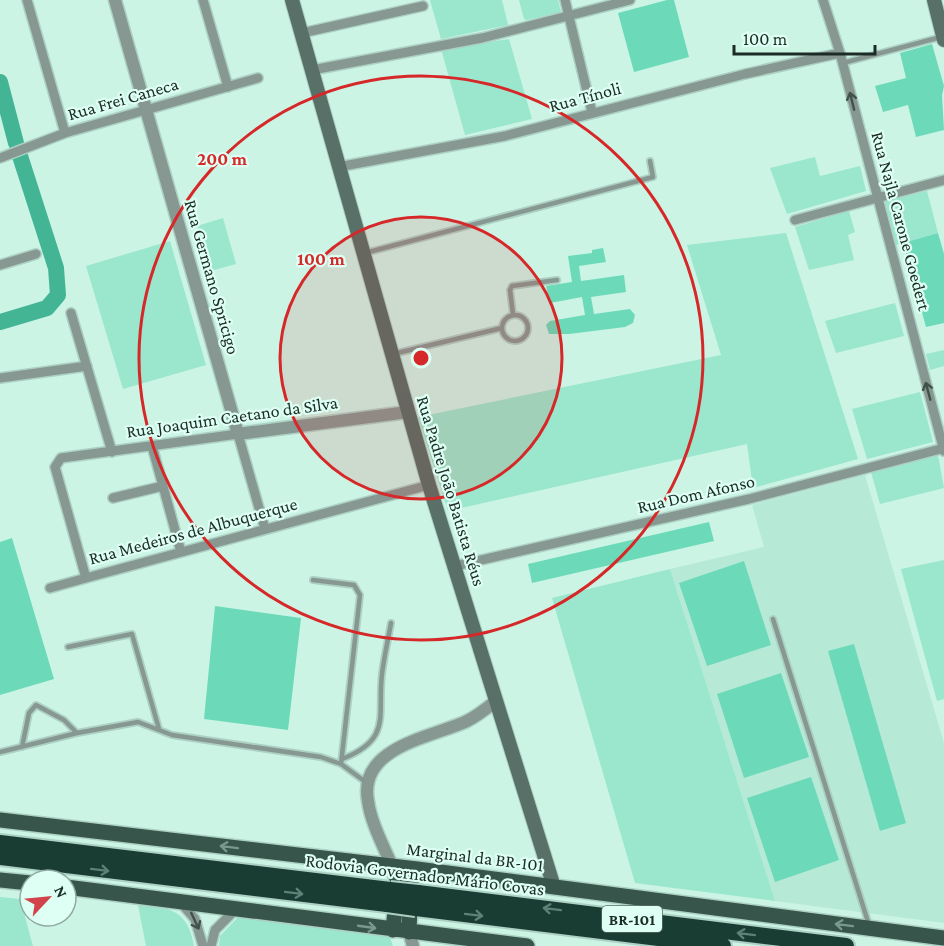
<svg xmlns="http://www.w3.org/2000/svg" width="944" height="946" viewBox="0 0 944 946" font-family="'Crimson Pro',serif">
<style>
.built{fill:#b7e9d7}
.green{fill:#9ae7cd}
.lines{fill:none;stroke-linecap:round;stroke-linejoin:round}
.river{stroke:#43b595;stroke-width:16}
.building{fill:#6cdab9}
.service-casing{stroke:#acd0c3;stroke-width:8}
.minor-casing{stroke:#acd0c3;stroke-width:12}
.tertiary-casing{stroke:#acd0c3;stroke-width:15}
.secondary-casing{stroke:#acd0c3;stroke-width:16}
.primary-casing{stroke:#acd0c3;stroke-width:18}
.motorway-casing{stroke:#acd0c3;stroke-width:20}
.service{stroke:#879791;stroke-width:4.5}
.minor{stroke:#879791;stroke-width:9}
.tertiary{stroke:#879791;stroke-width:12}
.secondary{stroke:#587068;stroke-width:14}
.primary{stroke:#37554b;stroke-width:15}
.motorway{stroke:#193d33;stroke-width:16}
.motorway-bridge-casing{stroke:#acd0c3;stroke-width:20;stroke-linecap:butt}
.motorway-bridge{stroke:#193d33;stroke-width:16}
.oneway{stroke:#41514b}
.oneway2{stroke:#7a998e}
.oneway3{stroke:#5e8176}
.ring{fill:none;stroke:#d62828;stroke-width:3}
.labels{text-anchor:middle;stroke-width:4.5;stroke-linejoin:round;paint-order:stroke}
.shield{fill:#defff3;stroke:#566b64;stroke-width:1.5}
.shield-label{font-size:16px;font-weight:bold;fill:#1c2b26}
.street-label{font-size:18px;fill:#1c2b26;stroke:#defff3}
.centre{fill:#d62828;stroke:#defff3;stroke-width:3}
.ring-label{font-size:18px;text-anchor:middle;font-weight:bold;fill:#d62828;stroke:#defff3;stroke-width:4.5;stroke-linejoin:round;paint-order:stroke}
</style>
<rect width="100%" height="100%" fill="#cbf4e5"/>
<!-- built -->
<path class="built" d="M865,475L944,743V923L775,901L670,569L764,547L752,505Z"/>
<!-- green -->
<path class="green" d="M430,0H502L508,25L441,39Z
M519,0H558L561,12L527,20L524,19Z
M509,39L532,119L465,135L441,49Z
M815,157L820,176L860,166L866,191L787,214L770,168Z
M927,191L938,233L896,245L885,201Z
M849,211L855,232L848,235L854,260L809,270L795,227Z
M223,218L236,264L211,271L197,226Z
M786,233L858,459L753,488L747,444L448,511L418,417L721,355L687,245Z
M170,241L206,365L123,389L86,266Z
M895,303L904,336L836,353L825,321Z
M944,350V366L930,370L926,354Z
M920,392L933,442L867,459L852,409Z
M932,454L938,455L944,488L880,504L871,472L873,469Z
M944,560V699L937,701L901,569Z
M670,569L775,901L635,883L552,598Z
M0,897L20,899L33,946H0Z
M138,905C170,907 188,910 194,946H146Z
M241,914L389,934L393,946H219L220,936Z"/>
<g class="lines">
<!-- river -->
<path class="river" d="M0,82L16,143
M0,322L47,308L58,295L56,268L20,156"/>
</g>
<!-- building -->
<path class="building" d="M667,0H674L689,57L634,72L618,13Z
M932,44L944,86L942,95L944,130L916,137L908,105L883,112L875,86L906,78L900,53Z
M938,233L944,254V323L926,327L903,243Z
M603,248L606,262L579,266L581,281L624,275L626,292L591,297L594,314L630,309L635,315L633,323L625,327L569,334H549L546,325L550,321L585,315L582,297L550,303L546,286L572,282L568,256L592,253V250Z
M709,522L714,541L532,583L528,564Z
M12,538L54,679L0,695V542Z
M744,561L771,645L707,666L679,583Z
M215,606L301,618L288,730L204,719Z
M854,644L906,823L880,831L828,651Z
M781,673L809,757L744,778L717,694Z
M811,777L839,860L775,882L747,798Z"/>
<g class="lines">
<!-- service casing -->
<g class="service-casing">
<path id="service" d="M843,63L941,37
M365,253L653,177L650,161
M513,314L510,290L512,286L557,280
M502 328a13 13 0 1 1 26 0a13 13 0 1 1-26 0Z
M393,354L502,328
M313,580L354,585L360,595L341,764
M773,619L869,925
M68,647L132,634L159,729
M22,747L29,713L36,705L64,720L77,733
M0,752L77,733L138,722L172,735L321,757L341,764L367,783
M342,759C393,739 377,715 382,674C384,657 388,640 391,623"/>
</g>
<!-- minor casing -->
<g class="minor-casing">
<path id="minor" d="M27,0L65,133
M203,0L228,87
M565,0L592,112
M823,0L840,53L944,451
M302,33L423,6
M312,70L482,38L630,0
M0,158L65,133L258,78
M338,167L505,136L745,74L840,53
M795,220L944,180
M0,265L36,254
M71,313L112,452
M0,378L87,366
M152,446L181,552
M113,498L163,486
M265,529L238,434L61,458L55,467L86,578L429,485
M455,566L749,499L944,448
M50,588L86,578
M181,903L195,919L203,946
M211,946L215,930L236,909"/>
</g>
<!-- tertiary casing -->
<g class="tertiary-casing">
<path id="tertiary" d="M115,0L238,434L408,412
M392,866C383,845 371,823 368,801C358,748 428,738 465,722C476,717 486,709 496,701
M409,932L413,946"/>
</g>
<!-- secondary casing -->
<g class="secondary-casing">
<path id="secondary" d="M292,0L429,485L554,887
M934,0L944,40"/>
</g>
<!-- primary casing -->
<g class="primary-casing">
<path id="primary" d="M0,820L417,869L944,938
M392,866L398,881L393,930
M0,880L30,883
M66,887L527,946
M409,932L411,881L417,869"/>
</g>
<!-- motorway casing -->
<g class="motorway-casing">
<path id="motorway" d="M0,843L390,890
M0,857L387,904
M418,893L846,946
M416,908L723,946"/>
</g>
<!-- service -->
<use href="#service" class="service"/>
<!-- minor -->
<use href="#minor" class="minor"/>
<!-- tertiary -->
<use href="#tertiary" class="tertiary"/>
<!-- secondary -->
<use href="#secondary" class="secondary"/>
<!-- primary -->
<use href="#primary" class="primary"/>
<!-- motorway -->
<use href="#motorway" class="motorway"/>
<!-- motorway-bridge casing -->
<g class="motorway-bridge-casing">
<path id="motorway-bridge" d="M390,890L418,893
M387,904L416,908"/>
</g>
<!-- motorway-bridge -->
<use href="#motorway-bridge" class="motorway-bridge"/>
</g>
<!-- one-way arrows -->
<defs><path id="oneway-shaft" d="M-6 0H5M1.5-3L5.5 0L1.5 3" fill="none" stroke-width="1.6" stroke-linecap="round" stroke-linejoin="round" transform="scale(1.5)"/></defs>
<g class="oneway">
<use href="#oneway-shaft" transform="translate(852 101) rotate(-104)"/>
<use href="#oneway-shaft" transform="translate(928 391) rotate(-105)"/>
<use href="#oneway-shaft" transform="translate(195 921) rotate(65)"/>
</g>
<g class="oneway2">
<use href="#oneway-shaft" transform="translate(229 847) rotate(-173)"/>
<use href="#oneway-shaft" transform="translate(844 925) rotate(-173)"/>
<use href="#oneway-shaft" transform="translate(367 927) rotate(8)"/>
</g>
<g class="oneway3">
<use href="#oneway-shaft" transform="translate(100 870) rotate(7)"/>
<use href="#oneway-shaft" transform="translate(294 893) rotate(7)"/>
<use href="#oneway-shaft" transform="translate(552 909) rotate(-173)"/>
<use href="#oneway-shaft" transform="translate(474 915) rotate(7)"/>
<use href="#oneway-shaft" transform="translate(746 934) rotate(-173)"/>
</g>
<!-- distance rings -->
<circle cx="421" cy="358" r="141" fill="#d62828" fill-opacity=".12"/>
<g class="ring">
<circle cx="421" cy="358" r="141"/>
<circle cx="421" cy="358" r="282"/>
</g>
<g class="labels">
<!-- shield labels -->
<rect class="shield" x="602" y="906" width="60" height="26" rx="4.5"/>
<g class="shield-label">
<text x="632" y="925">BR-101</text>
</g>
<!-- street labels -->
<g class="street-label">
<text transform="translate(585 97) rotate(-15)" y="6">Rua Tínoli</text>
<text transform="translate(123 99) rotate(-16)" y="6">Rua Frei Caneca</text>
<text transform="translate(901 221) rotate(75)" y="6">Rua Najla Carone Goedert</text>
<text transform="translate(212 277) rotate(74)" y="6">Rua Germano Spricigo</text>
<text transform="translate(232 417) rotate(-8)" y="6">Rua Joaquim Caetano da Silva</text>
<text transform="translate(451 491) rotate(73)" y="6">Rua Padre João Batista Réus</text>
<text transform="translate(696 494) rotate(-13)" y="6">Rua Dom Afonso</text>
<text transform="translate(193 531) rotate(-15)" y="6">Rua Medeiros de Albuquerque</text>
<text transform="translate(475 857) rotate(7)" y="6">Marginal da BR-101</text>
<text transform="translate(425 875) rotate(7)" y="6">Rodovia Governador Mário Covas</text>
</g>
</g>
<circle cx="421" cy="358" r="9" class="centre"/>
<g class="ring-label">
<text x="222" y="165">200 m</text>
<text x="321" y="265">100 m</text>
</g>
<!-- north arrow -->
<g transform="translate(48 898) rotate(64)"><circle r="28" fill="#defff3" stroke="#90aaa1" stroke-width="1.5"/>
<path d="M0-4.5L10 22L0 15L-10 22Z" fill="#d2424a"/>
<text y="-9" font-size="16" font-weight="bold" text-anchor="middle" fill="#1c2b26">N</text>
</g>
<!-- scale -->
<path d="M734 45v9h141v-9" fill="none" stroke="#1c2b26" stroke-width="3"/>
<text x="743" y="45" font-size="18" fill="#1c2b26" stroke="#defff3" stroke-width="4.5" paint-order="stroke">100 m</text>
</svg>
